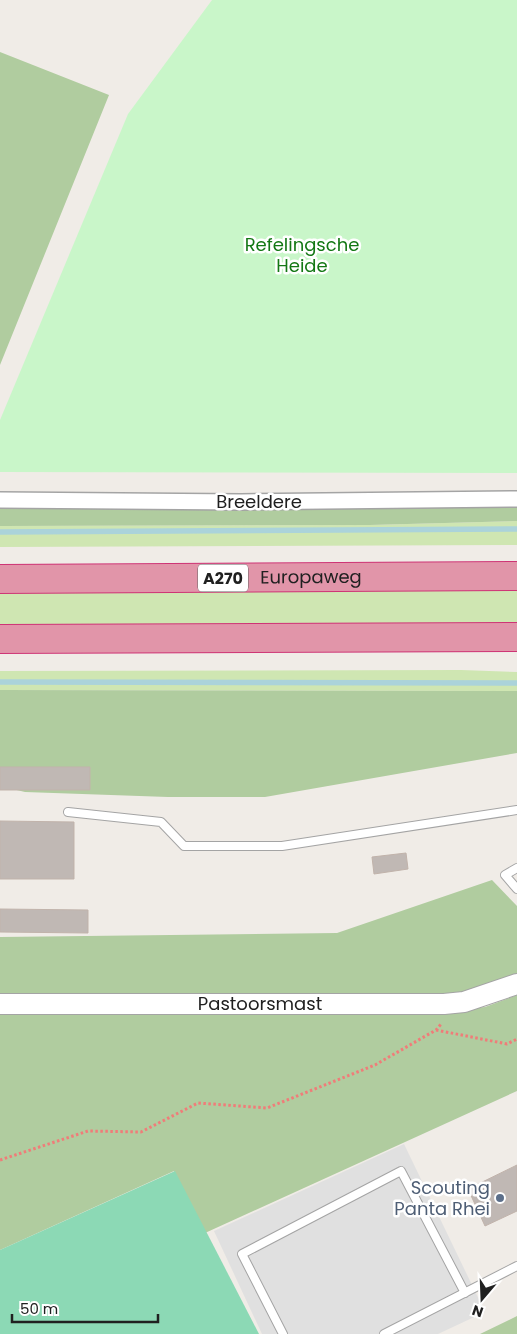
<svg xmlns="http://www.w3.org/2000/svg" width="517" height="1334" viewBox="0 0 517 1334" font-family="Poppins,sans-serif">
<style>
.grass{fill:#cfe6b2}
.forest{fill:#b0cc9f}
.park{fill:#c9f6c9}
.pitch{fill:#8cd9b5}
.parking{fill:#e0e0e0}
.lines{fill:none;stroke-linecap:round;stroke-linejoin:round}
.stream{stroke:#abd3da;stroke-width:5.5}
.building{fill:#c0b8b4;stroke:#c1b3ab}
.service-casing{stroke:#a4a4a4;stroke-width:10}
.minor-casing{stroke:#a4a4a4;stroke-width:18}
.tertiary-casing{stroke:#a4a4a4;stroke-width:22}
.motorway-casing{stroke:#ce3475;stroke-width:30}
.path{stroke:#f07c79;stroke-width:3;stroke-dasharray:2.5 2.5;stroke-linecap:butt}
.service{stroke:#fff;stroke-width:8}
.minor{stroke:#fff;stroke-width:15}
.tertiary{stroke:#fff;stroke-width:20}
.motorway{stroke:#e195a9;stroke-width:28}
.service-dot{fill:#5c6f8a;stroke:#fff;stroke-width:2}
.labels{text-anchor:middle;stroke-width:5;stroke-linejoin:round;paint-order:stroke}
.shield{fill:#fff;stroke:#636363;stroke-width:1}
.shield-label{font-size:16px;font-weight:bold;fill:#202020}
.park-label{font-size:18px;fill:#147815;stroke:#fff}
.street-label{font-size:18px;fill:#202020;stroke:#fff}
.service-label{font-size:18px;fill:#4e5e75;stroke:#fff;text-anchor:end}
</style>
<rect width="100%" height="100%" fill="#f0ece7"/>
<!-- grass -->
<path class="grass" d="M517,521V545L0,547V526L370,525Z
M517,587V626L0,628V590Z
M461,670L517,672V691L0,690V671Z"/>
<!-- forest -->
<path class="forest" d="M0,52L109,95L0,365Z
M517,506V521L370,525L0,526V507Z
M0,690L517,691V753L265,797H168L25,792L0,786Z
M492,880L517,906V976L455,994L0,997V937L337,933Z
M517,995V1091L205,1233L174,1171L0,1250V1014L433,1013L485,1007Z
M517,1316V1334H480Z"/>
<!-- park -->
<path class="park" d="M212,0H517V473L0,472V420L128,114Z"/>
<!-- pitch -->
<path class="pitch" d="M175,1171L259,1334H0V1250Z"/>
<!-- parking -->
<path class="parking" d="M404,1144L485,1312L438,1334H262L214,1231Z"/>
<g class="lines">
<!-- stream -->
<path class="stream" d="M0,532L517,529
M0,682L517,683"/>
</g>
<!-- building -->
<path class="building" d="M0,767H90V790H0Z
M0,821L74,822V879H0Z
M406,853L408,869L374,874L372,857Z
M0,909L88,910V933L0,932Z
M517,1165V1211L485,1226L468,1189Z"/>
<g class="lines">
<!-- service casing -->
<g class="service-casing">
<path id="service" d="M68,812L161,822L184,846H282L517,810
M517,868L505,875L517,889
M283,1334L242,1254L401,1171L465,1293
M384,1334L517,1266"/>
</g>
<!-- minor casing -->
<g class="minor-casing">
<path id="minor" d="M0,500L241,502L517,499"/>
</g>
<!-- tertiary casing -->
<g class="tertiary-casing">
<g id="tertiary">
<path id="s1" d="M0,1004H444L464,1002L517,984"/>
</g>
</g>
<!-- motorway casing -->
<g class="motorway-casing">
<g id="motorway">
<path id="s2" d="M0,579L517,576"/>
<path d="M0,639L517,637"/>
</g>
</g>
<!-- path -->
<path class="path" d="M436,1030L507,1044L517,1039
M0,1160L88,1131L141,1132L198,1103L267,1108L375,1065L436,1030L442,1023"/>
<!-- service -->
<use href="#service" class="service"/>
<!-- minor -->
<use href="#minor" class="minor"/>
<!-- tertiary -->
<use href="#tertiary" class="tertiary"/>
<!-- motorway -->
<use href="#motorway" class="motorway"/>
</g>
<!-- markers -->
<circle class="service-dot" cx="500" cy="1198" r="5"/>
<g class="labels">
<!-- shield labels -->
<rect class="shield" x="198" y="564.5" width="50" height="27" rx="4"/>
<g class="shield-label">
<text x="223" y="584">A270</text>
</g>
<!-- park labels -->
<g class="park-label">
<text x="302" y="251">Refelingsche<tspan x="302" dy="21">Heide</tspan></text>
</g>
<!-- street labels -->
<g class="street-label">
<text x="259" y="508">Breeldere</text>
<text dy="6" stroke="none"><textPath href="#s2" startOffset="311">Europaweg</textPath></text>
<text dy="6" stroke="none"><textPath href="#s1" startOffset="260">Pastoorsmast</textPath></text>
</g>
<!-- service labels -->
<g class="service-label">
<text x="490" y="1194">Scouting<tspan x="490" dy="21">Panta Rhei</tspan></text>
</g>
</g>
<!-- north arrow -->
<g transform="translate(482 1299) rotate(199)" stroke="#ffffff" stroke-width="4" paint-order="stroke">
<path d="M0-4L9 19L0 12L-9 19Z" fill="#202020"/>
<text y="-8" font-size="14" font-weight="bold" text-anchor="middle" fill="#202020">N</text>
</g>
<!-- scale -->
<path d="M12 1314v8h146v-8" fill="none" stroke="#202020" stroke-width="2.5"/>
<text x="20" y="1314" font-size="15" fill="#202020" stroke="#ffffff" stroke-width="4" paint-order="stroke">50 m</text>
</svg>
